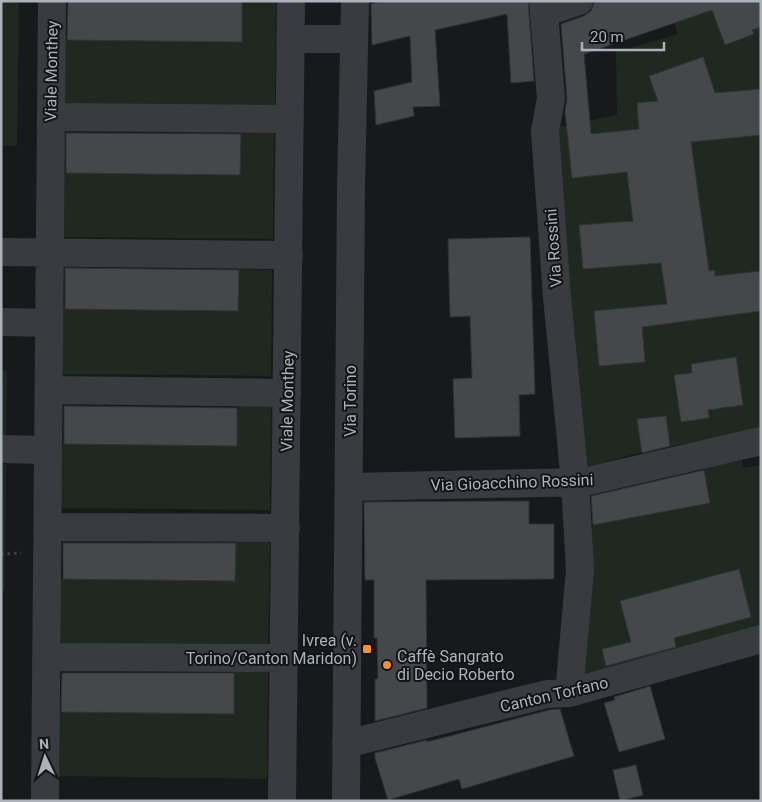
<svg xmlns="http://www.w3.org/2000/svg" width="762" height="802" viewBox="0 0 762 802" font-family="Roboto,sans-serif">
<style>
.green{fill:#202920}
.building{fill:#45474b;stroke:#323337}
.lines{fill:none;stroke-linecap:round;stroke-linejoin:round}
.path{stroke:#3f4347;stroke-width:3;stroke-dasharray:2.5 4;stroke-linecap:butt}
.minor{stroke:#393b40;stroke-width:28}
.poi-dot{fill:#f39138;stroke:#131416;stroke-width:2}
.labels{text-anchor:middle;stroke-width:4;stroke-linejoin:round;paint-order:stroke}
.street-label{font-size:16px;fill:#abb2ba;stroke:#131416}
.poi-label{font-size:16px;fill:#abb2ba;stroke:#131416;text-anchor:end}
</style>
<rect width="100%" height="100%" fill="#18191b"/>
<!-- green -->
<path class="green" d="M1,1H19L17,146H1Z
M242,1H276L275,107L65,104V40L212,41Z
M709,1L719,29L754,34L752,30L761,27V429L642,452L583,468L550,129L617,115L616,52L678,34L674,23Z
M241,133H274L273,239L63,237L64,173L240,174Z
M239,269L272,270L271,376L63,374L62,309L238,311Z
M1,371H7L6,439H1Z
M237,404H271L270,510L60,508V444L237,446Z
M742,460L743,468L761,465V629L586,677L579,651L585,546L593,525L710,503L703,467Z
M1,464H6L5,591H1Z
M236,539H270L268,646L58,643L59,579L235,581Z
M234,672H268L267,779L57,776V712L233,714Z"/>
<!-- building -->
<path class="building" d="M68,1H242V42L67,40Z
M383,1H528L534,81L511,83L507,14L435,30L440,106L413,107L414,116L376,125L374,91L412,82L410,36L372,45L371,4Z
M599,1H761V27L752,30L754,34L725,45L712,10L584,54L591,134L639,129L637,103L658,101L649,76L703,57L715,93L761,89V135L691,142L709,271L715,270V276L761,271V311L642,327L645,362L599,366L594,311L667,304L661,263L583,269L579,225L633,221L627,172L572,178L565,112L567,98L561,24L584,16L591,11L594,3Z
M66,133L241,134L240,175L66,173Z
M530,237L535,394L519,395L520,436L455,438L453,379L472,378L470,316L450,317L448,239Z
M65,268L239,270L238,311L65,309Z
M736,357L743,405L708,410L709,418L681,422L674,375L692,373L691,364Z
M64,406L237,408V446L64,444Z
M666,416L670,446L642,453L637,419Z
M704,470L710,503L593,525L591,496Z
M529,501V524H554V579L426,580L427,708L375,721V679H378L377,638H374V580H365L364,502Z
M63,543H236L235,581L63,579Z
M739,569L751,617L674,638L676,647L606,666L602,649L631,642L620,601Z
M62,673H234V714L61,712Z
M650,686L665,739L619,752L604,703L615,700L614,697Z
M560,709L574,756L462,789L459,779L388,800L375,758V753L427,740V742L549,710Z
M636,765L643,795L620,801L613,770Z"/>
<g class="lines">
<!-- path -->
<path class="path" d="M1,554L21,553"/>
<!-- minor -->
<path class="minor" d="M543,1L544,13L579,1
M544,13L551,99L545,131L557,297L575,482L580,570L569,693
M291,39H354
M51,117L290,119
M1,252L289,255
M1,322L49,323
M49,390L287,393
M1,449L48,450
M350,487L584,482L761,441
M48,527L286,528
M46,657L285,658
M346,744L547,694L569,693L761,639
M45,801L52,1
M282,801L291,1
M346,801L351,188L355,1"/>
</g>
<!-- markers -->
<g class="poi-dot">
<rect x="362" y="644" width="10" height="10" rx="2.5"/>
<circle cx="387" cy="665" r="5"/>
</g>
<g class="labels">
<!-- street labels -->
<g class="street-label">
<text transform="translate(51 71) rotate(-89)" y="6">Viale Monthey</text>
<text transform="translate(553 248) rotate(-94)" y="6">Via Rossini</text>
<text transform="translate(287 401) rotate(-89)" y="6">Viale Monthey</text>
<text transform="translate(350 401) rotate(-90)" y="6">Via Torino</text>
<text transform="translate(512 482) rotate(-2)" y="6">Via Gioacchino Rossini</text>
<text transform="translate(554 694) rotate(-13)" y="6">Canton Torfano</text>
</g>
<!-- poi labels -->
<g class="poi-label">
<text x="357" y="646">Ivrea (v.<tspan x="357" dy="18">Torino/Canton Maridon)</tspan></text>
<text x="397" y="662" text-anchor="start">Caffè Sangrato<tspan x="397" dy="18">di Decio Roberto</tspan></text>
</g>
</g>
<!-- border -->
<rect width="762" height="802" fill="none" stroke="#abb2ba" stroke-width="5"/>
<!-- north arrow -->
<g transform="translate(45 757) rotate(356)" stroke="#131416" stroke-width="4" paint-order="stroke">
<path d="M0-4L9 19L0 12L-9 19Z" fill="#abb2ba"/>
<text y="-8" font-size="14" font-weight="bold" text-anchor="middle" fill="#abb2ba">N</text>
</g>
<!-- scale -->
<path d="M582 42v8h82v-8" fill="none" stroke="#abb2ba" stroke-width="2.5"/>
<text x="590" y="42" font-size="15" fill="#abb2ba" stroke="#131416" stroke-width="4" paint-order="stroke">20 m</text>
</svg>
